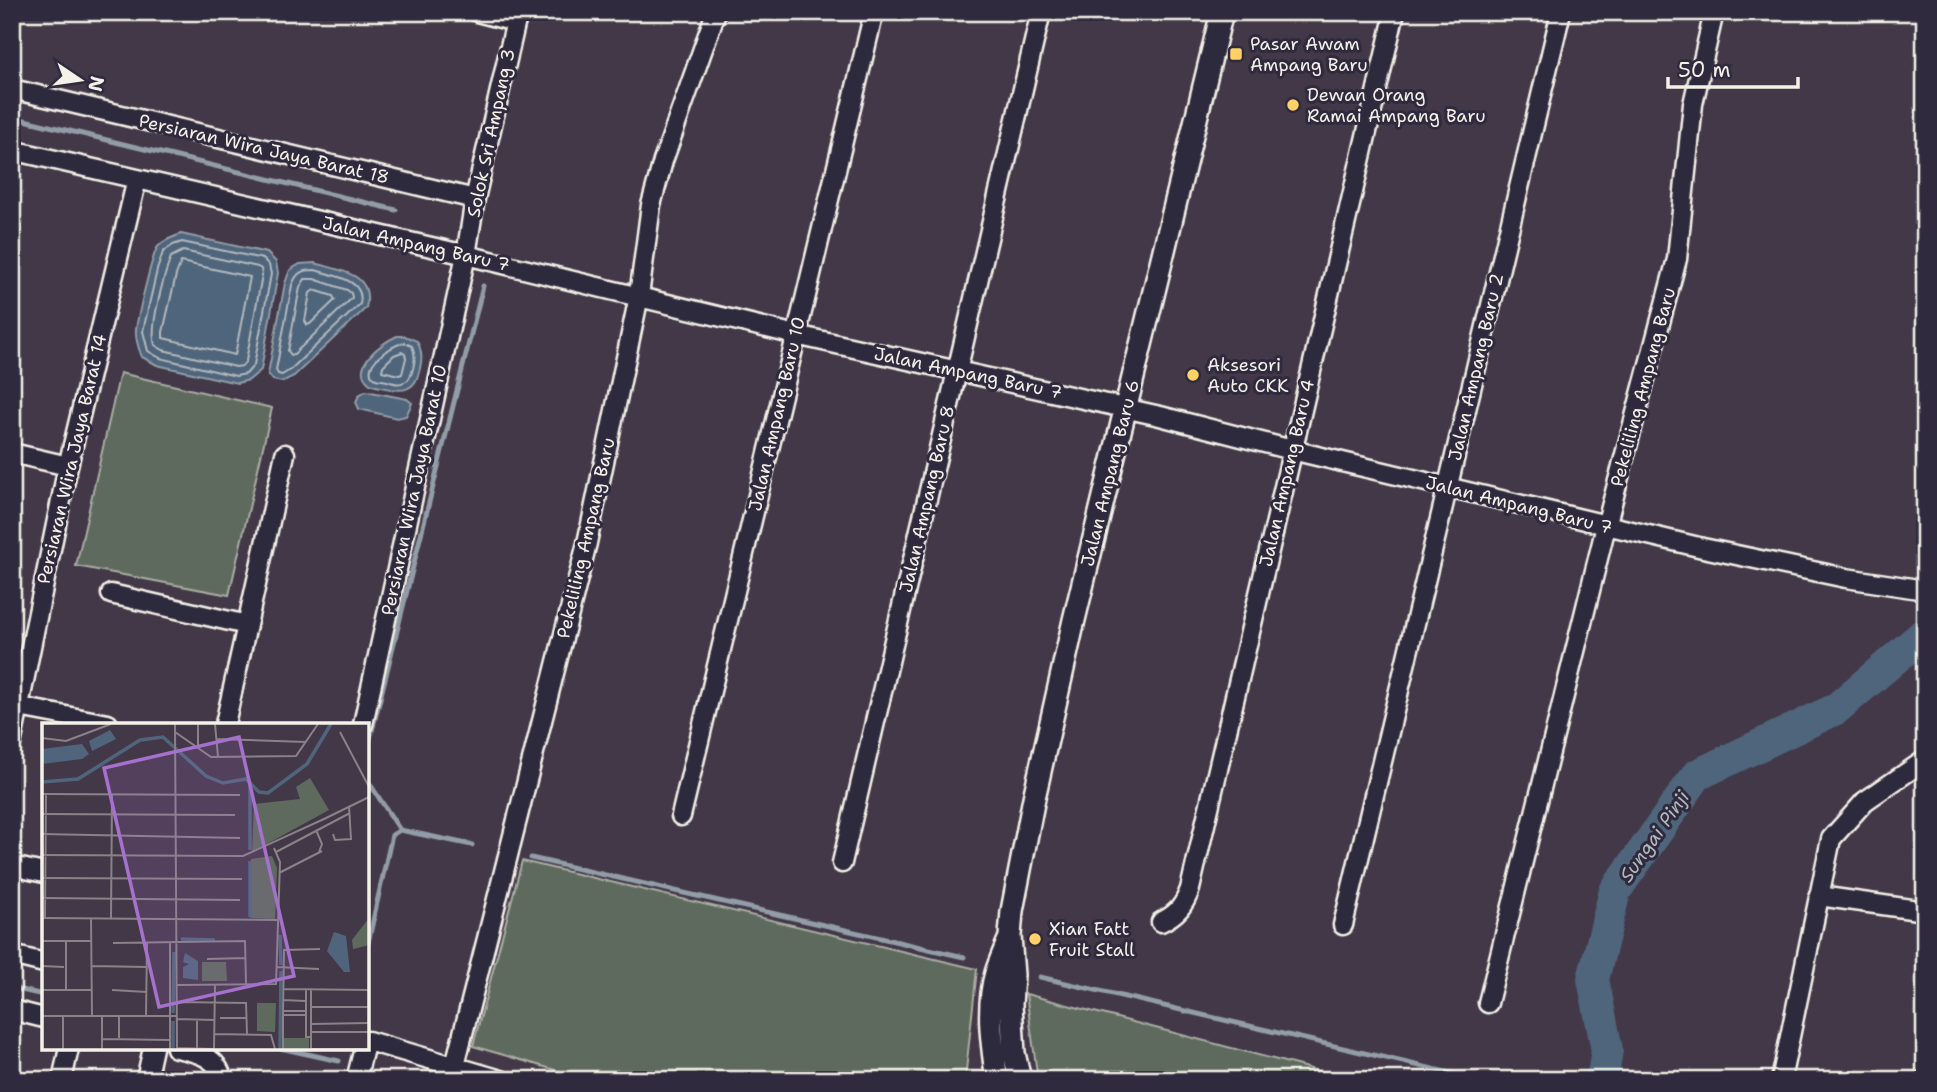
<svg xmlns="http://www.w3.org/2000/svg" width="1937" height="1092" viewBox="0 0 1937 1092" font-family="'Shantell Sans',sans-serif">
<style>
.green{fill:#5f6a5f;stroke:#aaaea4;stroke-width:2}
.water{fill:#50657c;stroke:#929da7;stroke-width:2}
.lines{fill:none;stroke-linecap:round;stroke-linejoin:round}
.shore{stroke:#b2b9bd;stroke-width:2}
.stream{stroke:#929da7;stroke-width:5}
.river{stroke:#50657c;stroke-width:32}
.minor-casing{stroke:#f4f1e8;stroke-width:23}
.major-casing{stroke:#f4f1e8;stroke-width:26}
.minor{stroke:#2f2a3d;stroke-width:18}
.major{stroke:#2f2a3d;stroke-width:21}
.poi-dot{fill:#ffd166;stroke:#2f2a3d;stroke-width:2.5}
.labels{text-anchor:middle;stroke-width:6;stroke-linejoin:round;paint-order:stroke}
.poi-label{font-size:18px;fill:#f4f1e8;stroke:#2f2a3d;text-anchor:start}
.street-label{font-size:18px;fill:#f4f1e8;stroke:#2f2a3d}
.water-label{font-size:19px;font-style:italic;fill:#b2b9bd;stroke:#2f2a3d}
.inset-river{fill:none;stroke:#50657c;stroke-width:3.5}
.inset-road{fill:none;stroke:#8a8288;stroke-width:2}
.view{fill:#a571cd;fill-opacity:0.15;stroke:#a571cd;stroke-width:3.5}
.inset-edge{fill:none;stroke:#f4f1e8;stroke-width:3.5}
</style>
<rect width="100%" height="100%" fill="#433848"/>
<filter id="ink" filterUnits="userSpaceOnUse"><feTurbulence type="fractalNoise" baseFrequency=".0143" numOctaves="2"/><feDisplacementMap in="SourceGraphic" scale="14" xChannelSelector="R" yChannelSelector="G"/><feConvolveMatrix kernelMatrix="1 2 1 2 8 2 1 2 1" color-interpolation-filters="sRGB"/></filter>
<g filter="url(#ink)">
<!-- green -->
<path class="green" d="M120,373L272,408L229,595L76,566Z
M522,861L977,969L965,1080H589L473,1046Z
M1026,994L1353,1080H1038Z"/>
<!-- water -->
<path class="water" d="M181,234L267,253L276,262L278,273L261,370L249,380L237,383L157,365L142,357C139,349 135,340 136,330C137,319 152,256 157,248C161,241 173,237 181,234Z
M315,263C341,271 374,273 366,308L294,376L282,382L273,380L268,374L285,283L290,270L300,264Z
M397,336H405L417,341C423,352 422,361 419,372C415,391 402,392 386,388C381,387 374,386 370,384C348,367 382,343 397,336Z
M366,391L407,399L412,403L406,416L397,418L359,409L356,402L359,395Z"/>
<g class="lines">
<!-- shore -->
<path class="shore" d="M182,242L263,259L269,265L271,274L254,365L246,374L236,376L160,358L148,351L143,331L157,270L163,252L173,245Z
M183,251L258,267L261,269L262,275L246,361L242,366L236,367L163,350L155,345C149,327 164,276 171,257Z
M181,262L250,277L235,355L163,338V332L176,275Z
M315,270C333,276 366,279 360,304L290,370L282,375L278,374L276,370L292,285C297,272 302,270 315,270Z
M305,279H314L347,290L351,293L352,298L294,354L291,355L288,351L300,287Z
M314,290L333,296L335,300L310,324L307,325L305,321L310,293Z
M405,343L412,346C417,356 414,371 408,380C400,385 396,384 387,381C383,380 379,380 376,379C357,368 393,343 405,343Z
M402,352L405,354L406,358L402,374L399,375L382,371L383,366L394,355Z"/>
<!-- stream -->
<path class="stream" d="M12,117L396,210
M368,747L483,286
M368,781L400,830L472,845
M531,858L964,957
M368,943L392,835L400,830
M1040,977L1480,1080
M12,988L44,995
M280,1048L339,1061"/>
<!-- river -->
<path class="river" d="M1599,1080L1603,1075L1607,1050L1593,979L1615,891L1697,775L1836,709L1925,633"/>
<!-- minor casing -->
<g class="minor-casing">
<path id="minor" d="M477,12L516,22
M12,89L475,199
M12,150L466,255L796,335L1160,416L1292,450L1703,548L1846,578L1925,590
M12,453L68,466
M111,594L247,625
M19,707L108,724
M225,724L285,454
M363,724L466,255L475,199L518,12
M12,740L68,466L137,179
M681,816L874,12
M842,863L1041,12
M12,866L44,873
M1819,896L1925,911
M1161,922C1177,914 1184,906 1190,889L1395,12
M1343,925L1561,12
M12,955L44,963
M1488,1003L1606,526L1677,259L1693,104L1714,12
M12,1010L44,1018
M368,1041L501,1080
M176,1048C195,1052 219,1056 222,1080
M455,1065L587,543L639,296L651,205L663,161L716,12
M62,1080L69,1048
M146,1080L153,1048
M356,1080L364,1048
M1781,1080L1831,839L1865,801L1925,760
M1925,1080V1079"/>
</g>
<!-- major casing -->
<g class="major-casing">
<path id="major" d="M997,1080C992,1045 986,1008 996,973C999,963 1004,952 1008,942
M1020,1080L1014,1053L1011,1005L1013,975L1010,936L1012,911L1034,798L1074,620L1222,12"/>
</g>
<!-- minor -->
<use href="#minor" class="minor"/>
<!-- major -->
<use href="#major" class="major"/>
</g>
</g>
<!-- markers -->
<g class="poi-dot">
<rect x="1229" y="47" width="14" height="14" rx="3.5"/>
<circle cx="1293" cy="105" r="7"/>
<circle cx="1193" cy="375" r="7"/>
<circle cx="1035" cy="939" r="7"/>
</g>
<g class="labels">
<!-- poi labels -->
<g class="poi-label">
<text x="1250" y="50">Pasar Awam<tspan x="1250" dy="21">Ampang Baru</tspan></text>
<text x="1307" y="101">Dewan Orang<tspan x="1307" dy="21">Ramai Ampang Baru</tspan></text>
<text x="1207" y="371">Aksesori<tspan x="1207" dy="21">Auto CKK</tspan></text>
<text x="1049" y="935">Xian Fatt<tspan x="1049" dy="21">Fruit Stall</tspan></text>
</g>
<!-- street labels -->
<g class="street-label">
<text transform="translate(491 133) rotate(-78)" y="6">Solok Sri Ampang 3</text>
<text transform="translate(264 149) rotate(13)" y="6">Persiaran Wira Jaya Barat 18</text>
<text transform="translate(416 244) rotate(13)" y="6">Jalan Ampang Baru 7</text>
<text transform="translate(1476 367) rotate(-77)" y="6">Jalan Ampang Baru 2</text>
<text transform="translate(968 373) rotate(12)" y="6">Jalan Ampang Baru 7</text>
<text transform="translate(1643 387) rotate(-75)" y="6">Pekeliling Ampang Baru</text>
<text transform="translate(777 414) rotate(-77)" y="6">Jalan Ampang Baru 10</text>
<text transform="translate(72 459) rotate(-77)" y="6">Persiaran Wira Jaya Barat 14</text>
<text transform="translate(1110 473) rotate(-76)" y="6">Jalan Ampang Baru 6</text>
<text transform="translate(1287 473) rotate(-77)" y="6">Jalan Ampang Baru 4</text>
<text transform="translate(414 490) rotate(-78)" y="6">Persiaran Wira Jaya Barat 10</text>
<text transform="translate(927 499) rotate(-77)" y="6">Jalan Ampang Baru 8</text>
<text transform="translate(1519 505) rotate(14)" y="6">Jalan Ampang Baru 7</text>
<text transform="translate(586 538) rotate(-77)" y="6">Pekeliling Ampang Baru</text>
</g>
<!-- water labels -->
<g class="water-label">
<text transform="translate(1654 836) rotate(-55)" y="7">Sungai Pinji</text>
</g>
</g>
<!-- overview -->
<g transform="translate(42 723)">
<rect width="327" height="327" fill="#433848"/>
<path d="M268,55L287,87L210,129L212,81L258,76L254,64ZM230,133L235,145L233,196L208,195L209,136ZM327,195V222L311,226L310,217ZM160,239H184L185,258H160ZM215,280H234L233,309L215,308ZM241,315H267V326H241Z" fill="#5f6a5f"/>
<path d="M68,7L74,16L50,28L47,18ZM40,21L47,31L40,36L0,41V26ZM292,209L304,213L308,249H302L285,228ZM143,230L156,238V257L141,255V244L147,241L141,239Z" fill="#50657c"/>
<path class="inset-river" d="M0,59L36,56L98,17L121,14L164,53L181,60L204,56L217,69L226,70L265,41L289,1M208,127V58M208,138V194M238,212L239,242M139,216L173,217M131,290L132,229M131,326V298M238,326L239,248"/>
<path class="inset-road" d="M133,1L135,326M156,1V26M173,1L176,34M133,9L169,34L254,33L276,1M298,9L327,64M0,15L24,18L69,1M174,16L264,19M0,71L198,72M0,91L193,92M280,97L327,74M274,107L280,121L277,129M0,111L198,115M291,111L293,117L309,116L307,83M234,129L308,90M0,132L201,133L282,96M237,150L280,128M0,155L200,156M0,175L198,177M0,195L235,197M3,195L4,71M49,195L50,293M69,195L70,72M0,218H49M24,218V267M71,220L203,218L204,261M165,236L203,235M0,243L22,244M49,243L105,244M235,244L277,246M135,262L234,261L238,139L232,125M241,266L327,267M0,267H50M70,267L105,269M269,267V326M241,277L263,278M135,279L204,280L205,311M269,284H327M241,288H263M241,292L242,227L278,226M264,292V267M0,293H135M60,293V326M104,293L105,220M178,295H205M135,296L172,297M269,301L327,300M269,309H327M172,311L229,312L233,326M77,315V293M60,316L128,317M135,325L172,326M155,325V296M21,326V293M128,326V220M172,326L173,262M241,326V292H264V314H269M269,326H327"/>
<path class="view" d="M197,14L252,253L117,284L62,45Z"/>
<rect width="327" height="327" class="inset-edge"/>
</g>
<!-- margin -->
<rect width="1937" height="1092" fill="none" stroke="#2f2a3d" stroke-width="42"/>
<rect x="21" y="21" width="1895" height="1050" fill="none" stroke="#f4f1e8" stroke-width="2.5" filter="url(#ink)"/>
<!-- north arrow -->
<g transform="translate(80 80) rotate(103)" stroke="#2f2a3d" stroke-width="5" paint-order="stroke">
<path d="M0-5L12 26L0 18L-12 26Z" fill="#f4f1e8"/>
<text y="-10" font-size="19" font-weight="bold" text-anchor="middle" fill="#f4f1e8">N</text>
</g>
<!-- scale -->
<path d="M1668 77v10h130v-10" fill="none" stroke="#f4f1e8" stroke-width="3.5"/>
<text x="1678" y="77" font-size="21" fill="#f4f1e8" stroke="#2f2a3d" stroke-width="5" paint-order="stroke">50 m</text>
</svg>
